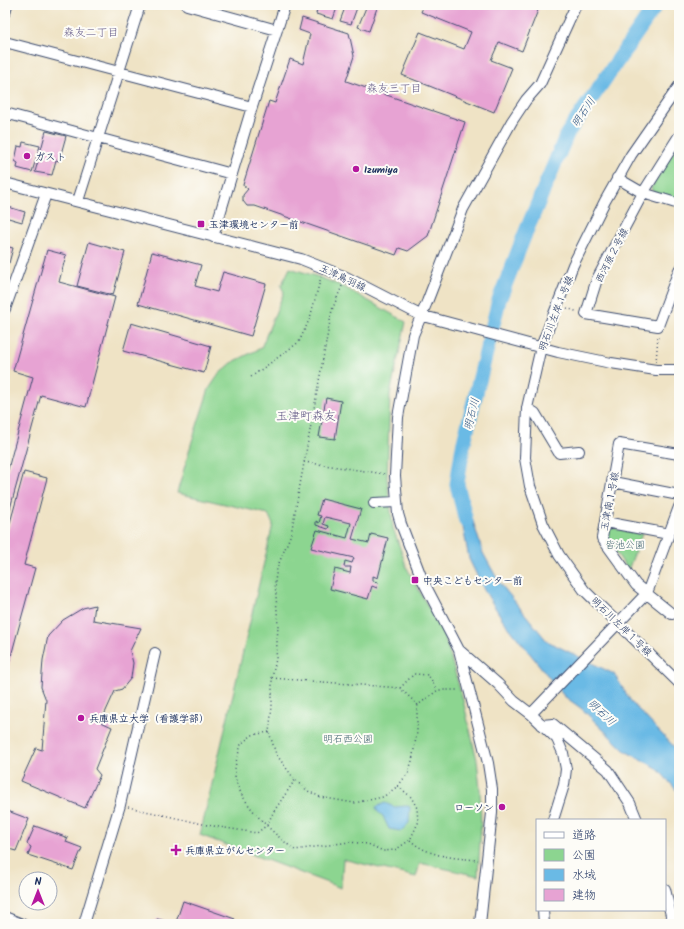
<svg xmlns="http://www.w3.org/2000/svg" width="684" height="929" viewBox="0 0 684 929" font-family="Kalam,'Klee One',sans-serif">
<style>
.green{fill:#8cd590;stroke:#548277}
.water{fill:#6abae5;stroke:#4274a2}
.lines{fill:none;stroke-linecap:round;stroke-linejoin:round}
.river{stroke:#6abae5;stroke-width:15}
.building{fill:#e7a3d3}
.minor-casing{stroke:#3b4a6d;stroke-width:12}
.path{stroke:#3b4a6d;stroke-width:1.5;stroke-dasharray:1 3;stroke-linecap:butt}
.minor{stroke:#fff;stroke-width:10}
.poi-dot{fill:#b5179e;stroke:#fdfcf7;stroke-width:1.5}
.labels{text-anchor:middle;stroke-width:4;stroke-linejoin:round;paint-order:stroke}
.poi-label{font-size:10px;font-weight:bold;fill:#1b2f5e;stroke:#fdfcf7;text-anchor:start}
.street-label{font-size:10px;fill:#1b2f5e;stroke:#fdfcf7}
.park-label{font-size:10px;fill:#3d616d;stroke:#fdfcf7}
.neighbourhood-label{font-size:11px;fill:#625887;stroke:#fdfcf7}
.water-label{font-size:11px;font-style:italic;fill:#335986;stroke:#fdfcf7}
.quarter-label{font-size:12px;fill:#625887;stroke:#fdfcf7}
</style>
<rect width="100%" height="100%" fill="#fdfcf7"/>
<filter id="ink" filterUnits="userSpaceOnUse"><feTurbulence type="fractalNoise" baseFrequency=".025" numOctaves="2"/><feDisplacementMap in="SourceGraphic" scale="8" xChannelSelector="R" yChannelSelector="G"/><feConvolveMatrix kernelMatrix="1 2 1 2 8 2 1 2 1" color-interpolation-filters="sRGB"/></filter>
<filter id="wash" filterUnits="userSpaceOnUse"><feTurbulence type="fractalNoise" baseFrequency=".012" numOctaves="4" result="noise"/><feDisplacementMap in="SourceGraphic" scale="16" xChannelSelector="R" yChannelSelector="G"/><feGaussianBlur stdDeviation="0.9" result="paint"/><feColorMatrix in="noise" values="0 0 0 0 0 0 0 0 0 0 0 0 0 0 0 0 0 1.4 0 .05"/><feComposite in="paint" operator="in"/></filter>
<g filter="url(#wash)">
<rect width="100%" height="100%" fill="#efe3c5"/>
<!-- green -->
<path class="green" d="M677,145H679V200L653,192L651,188Z
M290,268L319,277L344,287L406,322L390,394L387,479L393,528L407,568L445,638L463,700L477,760L480,789L481,825L478,876L420,863L416,877L343,859L341,888L200,835L273,524L268,514L177,493L192,441L209,389L219,374L233,362L261,348L284,292L281,286Z
M608,527L642,534L628,570L604,535Z"/>
<!-- water -->
<path class="water" d="M457,495L472,518L483,553L499,582L547,641L614,674L632,703L679,752V793L657,768L625,751L582,709L564,696L503,620L484,590L469,559Z
M385,803L394,807L407,806L410,807L409,823L401,831L389,829L383,816L378,812L376,807Z"/>
<g class="lines">
<!-- river -->
<path class="river" d="M466,521L457,484L463,446L499,300L527,229L567,134L656,5"/>
</g>
<g id="blocks">
<!-- building -->
<path class="building" d="M318,5H338L333,19L316,14Z
M346,5H358L351,24L340,21Z
M367,5H378L369,31L358,27Z
M424,5H540L522,51L499,42L491,60L512,68L494,112L402,75L420,32L464,49L471,32L421,12Z
M302,18L349,33L354,56L346,81L465,122L428,236L408,251L399,248L396,255L255,206H247L243,201V195L248,189L243,185L269,101L275,103L290,59L303,64L310,34L299,30Z
M46,131L66,136L59,161L56,160L52,175L35,172Z
M23,142L40,146L32,172L17,168L18,163L15,161L18,146L22,147Z
M5,206L25,212L22,222L5,217Z
M89,242L125,252L113,295L77,286Z
M5,246L13,248L9,263L5,262Z
M47,250L66,255L59,282L115,297L86,407L41,395L5,527V480L33,377L13,371Z
M152,252L201,265L195,286L217,292L223,272L266,284L251,336L138,304Z
M131,323L211,346L204,373L123,351Z
M326,398L341,401L335,439L319,437Z
M24,472L47,478L24,565L35,568L5,678V541Z
M322,499L361,509L352,539L369,543L371,534L388,538L378,578L373,576V581L378,582L377,588L372,586L368,599L330,589L335,569L350,573L351,567H344L345,561L352,563L354,558L311,548L317,530L347,538L351,523L325,517L323,524L329,526L328,529L316,525V521L319,523L321,516L317,515Z
M95,605L93,620L141,628L130,651L133,663L131,678L122,689L115,691L101,722L112,727L95,769L100,775L85,808L21,781L36,748L42,750L46,700L41,687L43,660L48,636L63,620L83,608Z
M5,810L29,819L16,851L5,848V836L7,830L5,829Z
M35,826L68,838L66,842L82,848L73,870L28,855L31,847L27,844Z
M183,901L235,919L233,924H183L176,922Z
M157,919L175,923V924H155Z"/>
</g>
</g>
<g filter="url(#ink)">
<use href="#blocks" fill-opacity="0" stroke="#3b4a6d" stroke-width="1"/>
<g class="lines">
<!-- minor casing -->
<g class="minor-casing">
<path id="minor" d="M187,5L277,30
M5,12L7,5
M5,42L252,107
M679,86L631,155L605,201L573,265L541,347L527,408L525,458L530,486L543,524L559,555L584,590L679,683
M5,113L232,174
M679,136L643,193L597,279L586,314L658,326L679,270
M617,178L643,193L679,204
M5,183L301,259L346,277L420,315L558,352L611,363L656,370H679
M78,201L140,5
M213,237L252,107L285,5
M5,309L46,194
M527,408L535,413L559,453L579,451
M613,482L679,495
M374,503L397,502
M605,522L669,534
M672,614L636,585L602,538L619,444L679,454
M459,650L498,684L514,701L531,714L557,739L563,753L566,769L564,785L553,820
M531,714L647,593L679,507
M542,725L553,724L608,770L630,803L637,820
M665,889L673,924
M543,910L544,924
M5,917L22,924
M84,924L120,805L155,653
M480,924L492,813V789L488,763L459,650L422,579L401,524L398,514L395,476L398,417L413,335L427,302L463,209L512,121L526,100L540,84L576,5"/>
</g>
<!-- path -->
<path class="path" d="M342,286L332,310L291,534L277,568L275,581L278,626L276,659L272,678V707L269,732L276,754L295,780L308,791L320,797L354,803L383,797L398,786L408,773L412,761L417,732V710L418,705L438,690H459
M567,308L578,312
M656,362L658,336
M251,377L299,342L310,318L321,277
M304,462L385,474
M272,678L400,688L418,705
M400,688L414,674L428,675L438,690
M269,732L252,735L241,744C239,753 235,762 235,771C233,798 276,836 295,850L349,842L368,844L383,851L395,850L410,840L418,823L417,808L411,797L398,786
M128,807L207,825L257,833L267,825L274,811L295,780
M410,840C428,857 455,858 478,860"/>
<!-- minor -->
<use href="#minor" class="minor"/>
</g>
</g>
<!-- markers -->
<g class="poi-dot">
<circle cx="27" cy="156" r="4"/>
<circle cx="356" cy="169" r="4"/>
<rect x="197" y="220" width="8" height="8" rx="2"/>
<rect x="411" y="576" width="8" height="8" rx="2"/>
<circle cx="81" cy="718" r="4"/>
<circle cx="502" cy="807" r="4"/>
<path d="M174 844h4v4h4v4h-4v4h-4v-4h-4v-4h4z"/>
</g>
<g class="labels">
<!-- poi labels -->
<g class="poi-label">
<text x="35" y="160">ガスト</text>
<text x="364" y="173">Izumiya</text>
<text x="209" y="228">玉津環境センター前</text>
<text x="423" y="584">中央こどもセンター前</text>
<text x="89" y="722">兵庫県立大学（看護学部）</text>
<text x="494" y="811" text-anchor="end">ローソン</text>
<text x="185" y="854">兵庫県立がんセンター</text>
</g>
<!-- street labels -->
<g class="street-label">
<text transform="translate(611 255) rotate(-63)" y="4">西河原２号線</text>
<text transform="translate(343 277) rotate(25)" y="4">玉津鳥羽線</text>
<text transform="translate(555 313) rotate(-69)" y="4">明石川左岸１号線</text>
<text transform="translate(609 501) rotate(-79)" y="4">玉津南１号線</text>
<text transform="translate(622 626) rotate(44)" y="4">明石川左岸１号線</text>
</g>
<!-- park labels -->
<g class="park-label">
<text x="625" y="548">皆池公園</text>
<text x="348" y="742">明石西公園</text>
</g>
<!-- neighbourhood labels -->
<g class="neighbourhood-label">
<text x="91" y="36">森友二丁目</text>
<text x="394" y="92">森友三丁目</text>
</g>
<!-- water labels -->
<g class="water-label">
<text transform="translate(583 112) rotate(-56)" y="4">明石川</text>
<text transform="translate(471 414) rotate(-76)" y="4">明石川</text>
<text transform="translate(602 712) rotate(43)" y="4">明石川</text>
</g>
<!-- quarter labels -->
<g class="quarter-label">
<text x="306" y="420">玉津町森友</text>
</g>
</g>
<!-- margin -->
<rect width="684" height="929" fill="none" stroke="#fdfcf7" stroke-width="20"/>
<!-- legend -->
<rect x="536" y="819" width="130" height="92" fill="#fdfcf7" stroke="#a3aaba"/>
<rect x="544" y="832" width="20" height="6" fill="#ffffff" stroke="#a3aaba"/>
<text x="572" y="839" font-size="12" fill="#1b2f5e">道路</text>
<rect x="544" y="849" width="20" height="12" fill="#8cd590" stroke="#a3aaba"/>
<text x="572" y="859" font-size="12" fill="#1b2f5e">公園</text>
<rect x="544" y="869" width="20" height="12" fill="#6abae5" stroke="#a3aaba"/>
<text x="572" y="879" font-size="12" fill="#1b2f5e">水域</text>
<rect x="544" y="889" width="20" height="12" fill="#e7a3d3" stroke="#a3aaba"/>
<text x="572" y="899" font-size="12" fill="#1b2f5e">建物</text>
<!-- north arrow -->
<g transform="translate(38 891)"><circle r="19" fill="#fdfcf7" stroke="#a3aaba"/>
<path d="M0-3L7 15L0 10L-7 15Z" fill="#b5179e"/>
<text y="-6" font-size="11" font-weight="bold" text-anchor="middle" fill="#1b2f5e">N</text>
</g>
</svg>
